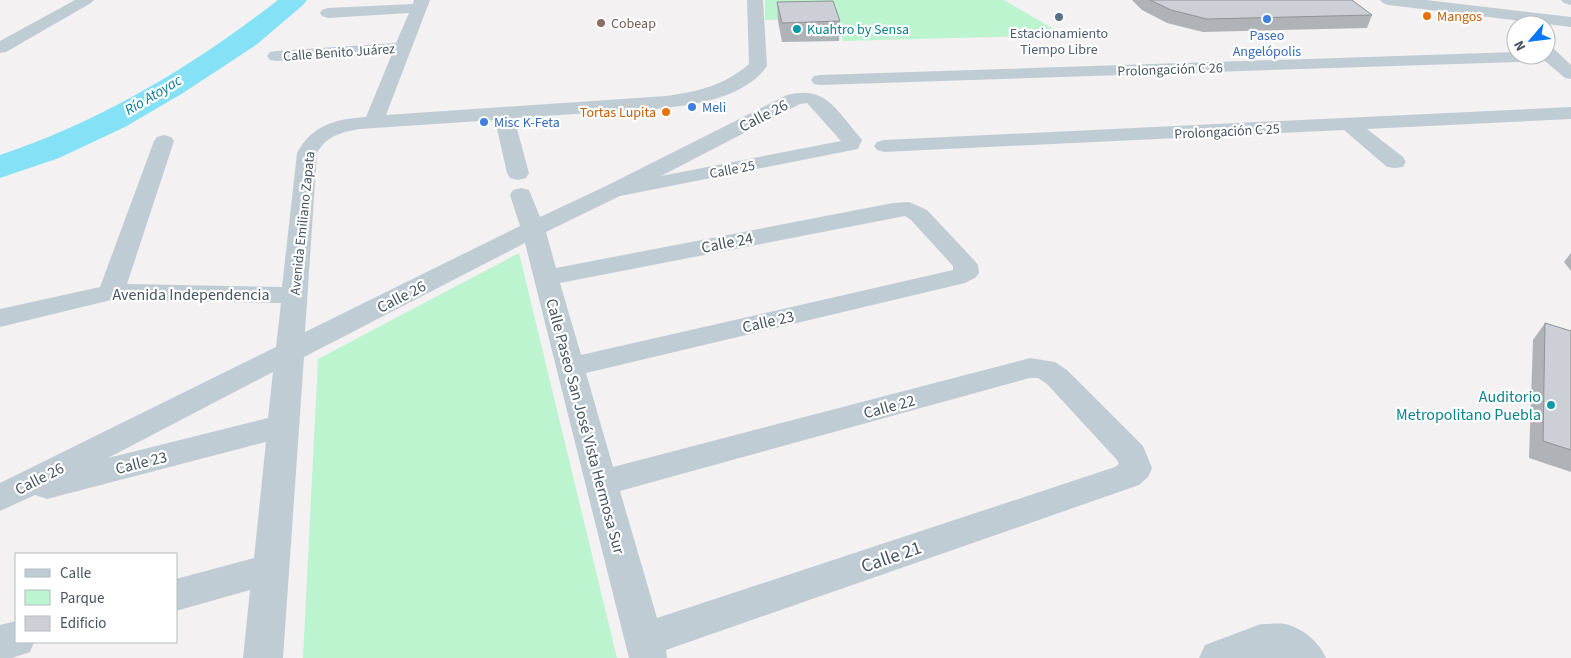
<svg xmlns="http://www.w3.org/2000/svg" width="1571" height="658" viewBox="0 0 1571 658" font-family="'Source Sans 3',sans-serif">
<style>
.green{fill:#bcf4d0}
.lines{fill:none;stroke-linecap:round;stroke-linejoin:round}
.river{fill:#84e1f6;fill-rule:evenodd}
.minor{fill:#c0ccd4;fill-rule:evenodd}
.wall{fill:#afb3b8}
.building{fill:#ccd0d6;stroke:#8f9296}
.food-dot{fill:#e8710a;stroke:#fff;stroke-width:2}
.service-dot{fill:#5c6f8a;stroke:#fff;stroke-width:2}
.shop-dot{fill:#3f7fe0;stroke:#fff;stroke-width:2}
.education-dot{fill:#8d6e63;stroke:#fff;stroke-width:2}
.culture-dot{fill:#0f9aa8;stroke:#fff;stroke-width:2}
.labels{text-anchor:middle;stroke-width:4.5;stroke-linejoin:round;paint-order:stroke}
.far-food-label{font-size:14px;fill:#c56008;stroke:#fff;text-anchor:start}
.far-education-label{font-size:14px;fill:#785e54;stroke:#fff;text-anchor:start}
.far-culture-label{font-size:14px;fill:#0d838f;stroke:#fff;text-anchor:start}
.far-service-label{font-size:14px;fill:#4e5e75;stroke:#fff}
.far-shop-label{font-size:14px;fill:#366cbe;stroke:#fff;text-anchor:start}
.far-street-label{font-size:14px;fill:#465561;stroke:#fff}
.far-water-label{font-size:15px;font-style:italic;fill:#037e98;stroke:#fff}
.street-label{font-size:16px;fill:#465561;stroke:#fff}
.culture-label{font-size:16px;fill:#0d838f;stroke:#fff;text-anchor:end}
.near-street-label{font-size:19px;fill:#465561;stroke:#fff}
</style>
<rect width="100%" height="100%" fill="#f3f1f1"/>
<!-- green -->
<path class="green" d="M765,0H1004L1064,35L843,41L835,18L765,20Z
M519,253L617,658H303L318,359Z"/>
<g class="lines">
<!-- river -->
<path class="river" d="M278,0H307L303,5L256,45L183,93L125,127L59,158L0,178V155C100,122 195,65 278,0Z"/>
<!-- minor -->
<path class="minor" d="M75,0H94L91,3L6,52L0,53V41Z
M414,0H430L386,115L666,96C697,92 725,85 749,64L747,0H763L767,66C737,109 653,109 606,112C575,114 545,116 514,118L529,173L526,178L518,180L510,178L507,173L495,120L360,129C342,132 326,136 317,153L305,332L520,226L510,195L513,190L521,188L529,190L540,217L606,186L787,95C826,85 836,110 859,136L862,140L858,149L620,196L546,232L556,268L893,203L909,202L927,210L974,260L978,265L979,273L975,278L965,283L586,373L613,467L1030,358L1055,362L1067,370L1143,446L1152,468L1148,477L1139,485L666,650L667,658H629L525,243L304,357L283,658H243L250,590L176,611V579L254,558L266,442L47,499L35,495L0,511V483L276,347L281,303L111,300L0,327V309L100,287L154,141L157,137L164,135L171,137L174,141L127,284L282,287L297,153C312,125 335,119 366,117L392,54L276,61L270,60L267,56L270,52L276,51L396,43L409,13L328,18L322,16L320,13L322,10L328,8L413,4ZM807,103L841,141L661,176L800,104ZM905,216L911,220L953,266V270L581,355L560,283ZM273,372L268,418L108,458ZM1030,378H1038L1047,384L1117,460L1119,464L1115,467L657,618L620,491Z
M1380,0H1426L1571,17V27L1388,5L1383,3Z
M1561,0H1571V5L1564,3Z
M1546,46L1552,47L1571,65V79L1565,78L1545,61L820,85L814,84L811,80L814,76L820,75L1516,52V55H1546Z
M1571,107V119L1367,129L1403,157L1406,162L1403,167L1395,168L1387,167L1344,130L884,152L877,150L874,146L877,142L884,140Z
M16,621V642H34L30,652L12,658H0V625Z
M1261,624C1268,624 1277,623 1285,624C1303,628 1319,642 1326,658H1199L1205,645Z"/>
</g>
<!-- wall -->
<path class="wall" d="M1132,0H1352L1372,15L1367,28L1203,32L1167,23L1142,10Z
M777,2L840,21L839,41L782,42L778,21Z
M1571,253V271L1564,262Z
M1545,323L1571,331V472L1529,458L1533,340Z"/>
<!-- building -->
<path class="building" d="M1150,0H1352L1372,15L1207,19L1171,10Z
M833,1L840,21L782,23L777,2Z
M1545,323L1571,331V450L1543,441Z"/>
<!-- markers -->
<g class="food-dot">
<circle cx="1427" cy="16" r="5"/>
<circle cx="666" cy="112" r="5"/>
</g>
<circle class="service-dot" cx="1059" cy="17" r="5"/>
<g class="shop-dot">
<circle cx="1267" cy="19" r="5"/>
<circle cx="692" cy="107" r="5"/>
<circle cx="484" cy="122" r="5"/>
</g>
<circle class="education-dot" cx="601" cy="23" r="5"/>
<g class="culture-dot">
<circle cx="797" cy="29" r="5"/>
<circle cx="1551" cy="405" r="5"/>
</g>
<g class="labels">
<!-- far-food labels -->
<g class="far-food-label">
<text x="1437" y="21">Mangos</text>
<text x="656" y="117" text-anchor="end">Tortas Lupita</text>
</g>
<!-- far-education labels -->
<g class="far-education-label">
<text x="611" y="28">Cobeap</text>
</g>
<!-- far-culture labels -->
<g class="far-culture-label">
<text x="807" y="34">Kuahtro by Sensa</text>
</g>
<!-- far-service labels -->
<g class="far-service-label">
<text x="1059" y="38">Estacionamiento<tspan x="1059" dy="16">Tiempo Libre</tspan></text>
</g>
<!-- far-shop labels -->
<g class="far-shop-label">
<text x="1267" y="40" text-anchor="middle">Paseo<tspan x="1267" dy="16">Angelópolis</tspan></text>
<text x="702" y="112">Meli</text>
<text x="494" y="127">Misc K-Feta</text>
</g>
<!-- far-street labels -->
<g class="far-street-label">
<text transform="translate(339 52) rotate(-4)" y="5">Calle Benito Juárez</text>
<text transform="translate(1170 69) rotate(-2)" y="5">Prolongación C 26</text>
<text transform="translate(1227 131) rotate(-3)" y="5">Prolongación C 25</text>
<text transform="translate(732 169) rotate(-11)" y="5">Calle 25</text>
<text transform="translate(302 223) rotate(-84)" y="5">Avenida Emiliano Zapata</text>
</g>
<!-- far-water labels -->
<g class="far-water-label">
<text transform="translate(153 95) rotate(-31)" y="5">Río Atoyac</text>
</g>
<!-- street labels -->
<g class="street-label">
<text transform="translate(763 115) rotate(-27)" y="6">Calle 26</text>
<text transform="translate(727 242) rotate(-11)" y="6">Calle 24</text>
<text x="191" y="300">Avenida Independencia</text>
<text transform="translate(401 296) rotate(-27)" y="6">Calle 26</text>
<text transform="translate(768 321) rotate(-13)" y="6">Calle 23</text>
<text transform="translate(889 406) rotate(-15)" y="6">Calle 22</text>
<text transform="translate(586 426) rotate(75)" y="6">Calle Paseo San José Vista Hermosa Sur</text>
<text transform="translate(141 462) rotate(-14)" y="6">Calle 23</text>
<text transform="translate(39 478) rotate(-27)" y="6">Calle 26</text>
</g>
<!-- culture labels -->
<g class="culture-label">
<text x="1541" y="402">Auditorio<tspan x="1541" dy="18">Metropolitano Puebla</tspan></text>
</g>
<!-- near-street labels -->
<g class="near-street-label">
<text transform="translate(891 556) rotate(-19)" y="7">Calle 21</text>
</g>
</g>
<!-- legend -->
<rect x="15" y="553" width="162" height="90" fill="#ffffff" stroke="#b5bbc0"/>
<rect x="25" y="569" width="25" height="8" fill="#c0ccd4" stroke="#b5bbc0"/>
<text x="60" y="578" font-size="15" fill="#465561">Calle</text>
<rect x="25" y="590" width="25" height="15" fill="#bcf4d0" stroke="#b5bbc0"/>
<text x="60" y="603" font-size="15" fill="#465561">Parque</text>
<rect x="25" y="616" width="25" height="15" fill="#ccd0d6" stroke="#b5bbc0"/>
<text x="60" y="628" font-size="15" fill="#465561">Edificio</text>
<!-- north arrow -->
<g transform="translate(1531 40) rotate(242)"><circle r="24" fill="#ffffff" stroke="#b5bbc0"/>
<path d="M0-4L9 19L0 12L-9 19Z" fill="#0677f9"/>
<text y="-8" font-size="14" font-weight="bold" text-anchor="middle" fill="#465561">N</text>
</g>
</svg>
